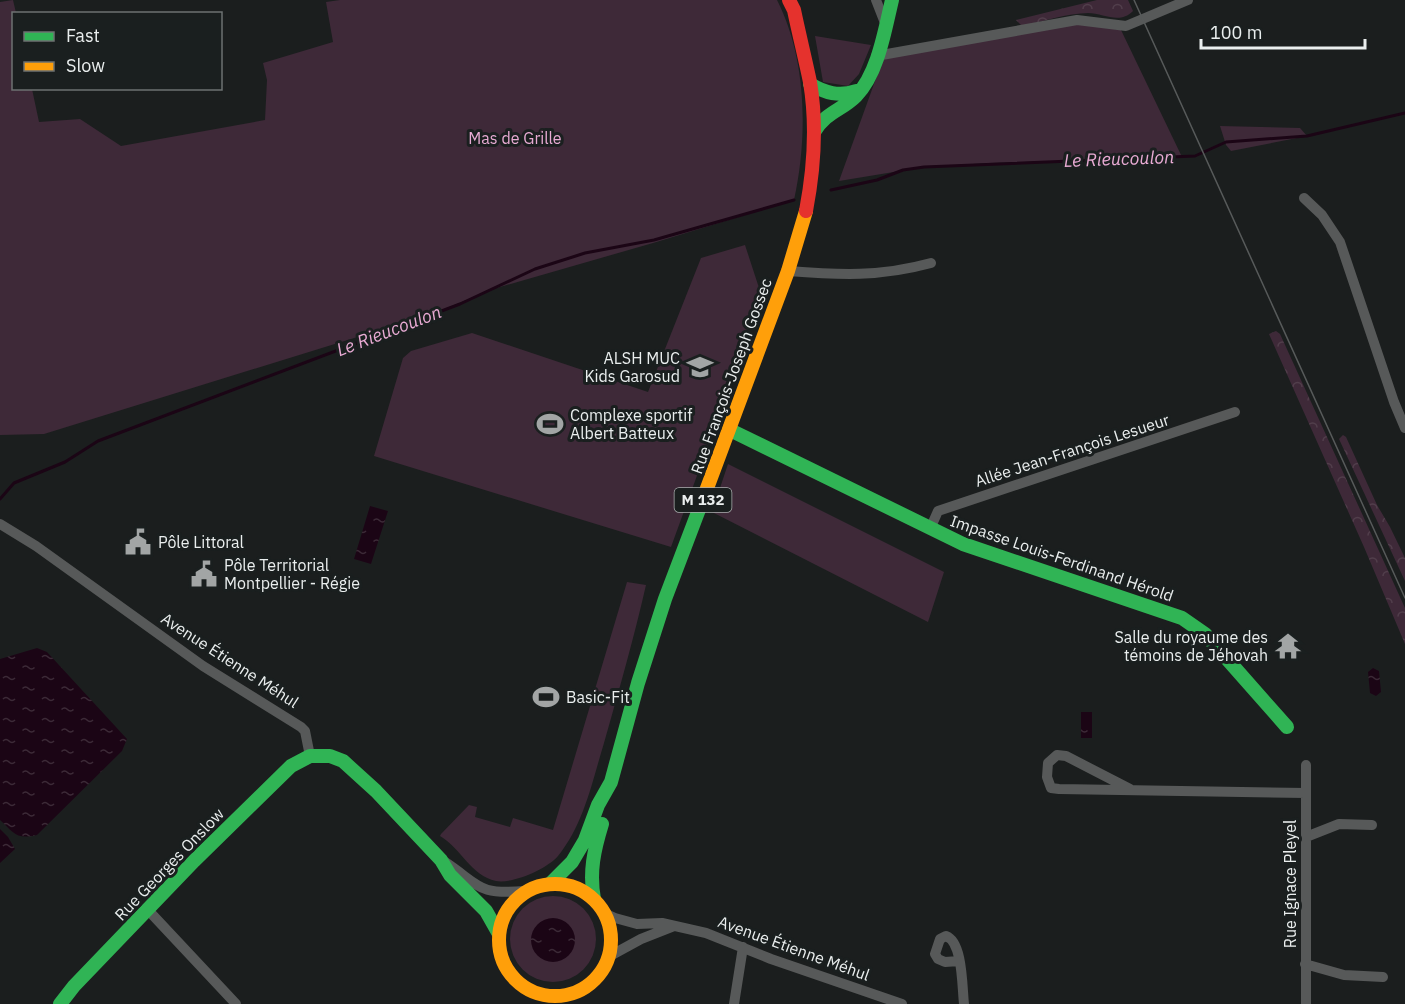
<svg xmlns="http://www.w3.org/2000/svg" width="1405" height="1004" viewBox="0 0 1405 1004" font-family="'IBM Plex Sans',sans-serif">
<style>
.green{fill:#3e2938}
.forest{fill:url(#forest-crowns)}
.water{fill:url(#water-ripples)}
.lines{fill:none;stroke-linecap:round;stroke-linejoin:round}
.stream{stroke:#1b0515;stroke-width:3}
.street{stroke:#575959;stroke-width:10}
.fast{stroke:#30b455;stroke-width:14}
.slow{stroke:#ff9f0a;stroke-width:14}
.jam{stroke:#e5322d;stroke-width:14}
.tram{stroke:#575a5a;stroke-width:1.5}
.labels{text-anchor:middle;stroke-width:6;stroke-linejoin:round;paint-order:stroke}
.shield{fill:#1a1f1f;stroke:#acb0b0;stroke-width:1.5}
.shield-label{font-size:15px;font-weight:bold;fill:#eaeeee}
.park-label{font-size:16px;fill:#e7aad3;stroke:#1a1f1f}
.poi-label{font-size:16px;fill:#eaeeee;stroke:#1a1f1f;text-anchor:start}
.street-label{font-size:16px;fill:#eaeeee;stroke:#1a1f1f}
.water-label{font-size:18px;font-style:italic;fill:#e9abd4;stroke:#1a1f1f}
</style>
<defs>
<pattern id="forest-crowns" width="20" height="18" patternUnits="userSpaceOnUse" patternTransform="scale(1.5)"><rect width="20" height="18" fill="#3e2938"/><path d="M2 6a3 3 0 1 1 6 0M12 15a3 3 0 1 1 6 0" fill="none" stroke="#513e4b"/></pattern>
<pattern id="water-ripples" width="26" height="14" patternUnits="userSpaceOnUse" patternTransform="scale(1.5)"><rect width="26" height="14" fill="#1b0515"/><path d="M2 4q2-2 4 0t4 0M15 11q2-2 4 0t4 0" fill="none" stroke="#3c2a37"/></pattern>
</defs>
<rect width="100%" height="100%" fill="#1b1e1e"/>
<!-- green -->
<path class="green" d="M13,0L16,13L14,14V88L32,89L39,122L80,119L121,146L265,120L267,80L263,63L333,42L326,2L340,0H777C807,59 808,136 794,200L653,243L493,289L410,323L409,321L44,434L0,435V2Z
M1077,24L1121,30L1182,157L989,163L924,167L839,181L883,59Z
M815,36L871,45L859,74L848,86L823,82Z
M1220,126L1300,128L1307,136L1231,151L1226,145Z
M745,245L762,297L671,547L374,456L403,358L411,351L472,333L648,392L701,258Z
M728,464L944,572L928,622L712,512Z
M627,582L646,585C634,638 619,690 604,743C592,782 584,824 558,856C547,869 513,884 496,881C471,876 461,848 440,836L441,834L469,805L477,807L475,817L510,827L513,818L553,830Z
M510 939a43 43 0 1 1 86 0a43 43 0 1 1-86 0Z"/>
<!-- forest -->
<path class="forest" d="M1097,0H1128L1133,11C1119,25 1104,13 1088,13C1068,13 1041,22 1022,26L1016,20Z
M1276,331L1280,334L1405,608V644L1364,547L1269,334Z
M1343,435L1346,437L1377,505L1390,527L1405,558V581L1339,439Z"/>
<!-- water -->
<path class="water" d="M370,506L388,511L371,564L354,559Z
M37,648L47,652L127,739L122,751L37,835C16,840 14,833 0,820V659Z
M1373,668L1379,671L1381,692L1376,696L1370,693L1368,672Z
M1081,712H1092V738H1081Z
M0,829L8,837L15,849L0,863Z
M531 940a22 22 0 1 1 44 0a22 22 0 1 1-44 0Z"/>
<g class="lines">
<!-- stream -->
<path class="stream" d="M831,190L877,180L903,170L924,167L1195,156L1226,142L1307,136L1405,113
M0,499L14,483L65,462L98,441L460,304L535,269L585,253L654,240L794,200"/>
<!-- street -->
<path class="street" d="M876,0L885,23
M876,56L1077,20L1126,26L1188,0
M1304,198L1322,215L1340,242L1394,402L1405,428
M788,271C840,275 880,277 931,263
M0,524L36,546L203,666L301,727L305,731L310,756
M930,529L938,511L1235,412
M1130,789L1066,756L1057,755L1048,763L1047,777L1051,788L1059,789L1306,793
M1306,837L1339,824L1372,825
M445,862C481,886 477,895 525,891
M148,910L236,1004
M604,913L615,918L637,924L662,923L706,933L771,959L902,1004
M608,957L641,939L674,926
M959,961L945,962L938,959L935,954L940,939L946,936C963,942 962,987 964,1004
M1305,964L1344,975L1383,977
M734,1004L743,947
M1306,1004V765"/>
<!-- fast -->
<path class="fast" d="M810,84C825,93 839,97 856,91
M814,132C827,111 841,111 856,96C878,74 885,29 892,0
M730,430L963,544L1182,618L1205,634L1287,727
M550,884L572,862L585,840L598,805L611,782L638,683L665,599L703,499
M594,899C589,872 594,850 602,824
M60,1004L74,986L194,861L291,766L310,756H330L343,761L376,791L441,860L450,875L486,911L499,934"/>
<!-- slow -->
<path class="slow" d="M703,499L788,271L806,211
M499 940a56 56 0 1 1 112 0a56 56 0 1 1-112 0Z"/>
<!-- jam -->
<path class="jam" d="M789,0L794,10C799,34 805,58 810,82C817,124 814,169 806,211"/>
<!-- tram -->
<path class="tram" d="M1134,0L1405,598"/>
</g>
<!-- icons -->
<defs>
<g id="school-bare" transform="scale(2.07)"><path d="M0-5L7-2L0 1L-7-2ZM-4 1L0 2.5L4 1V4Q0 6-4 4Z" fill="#a2a5a5" stroke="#1a1f1f" stroke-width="2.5" paint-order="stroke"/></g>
<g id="stadium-bare" transform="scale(2.07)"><path d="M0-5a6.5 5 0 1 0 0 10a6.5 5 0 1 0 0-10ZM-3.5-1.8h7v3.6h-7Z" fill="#a2a5a5" stroke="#1a1f1f" stroke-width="2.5" paint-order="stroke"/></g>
<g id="civic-bare" transform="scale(2.07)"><path d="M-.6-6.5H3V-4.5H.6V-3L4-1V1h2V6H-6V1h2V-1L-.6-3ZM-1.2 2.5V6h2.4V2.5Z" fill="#a2a5a5" stroke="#1a1f1f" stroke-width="2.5" paint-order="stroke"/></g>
<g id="temple-bare" transform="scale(2.07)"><path d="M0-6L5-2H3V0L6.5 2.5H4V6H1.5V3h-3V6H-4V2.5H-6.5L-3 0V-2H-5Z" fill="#a2a5a5" stroke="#1a1f1f" stroke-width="2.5" paint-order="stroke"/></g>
</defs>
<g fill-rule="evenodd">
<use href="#school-bare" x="700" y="367"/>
<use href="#stadium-bare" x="550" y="424"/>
<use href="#civic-bare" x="138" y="542"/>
<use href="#civic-bare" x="204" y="574"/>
<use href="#temple-bare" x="1288" y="646"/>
<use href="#stadium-bare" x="546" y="697"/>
</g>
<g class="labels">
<!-- shield labels -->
<rect class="shield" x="674.5" y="488" width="57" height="24" rx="4.5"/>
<g class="shield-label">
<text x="703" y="505">M 132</text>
</g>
<!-- park labels -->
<g class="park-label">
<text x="515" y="144">Mas de Grille</text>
</g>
<!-- poi labels -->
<g class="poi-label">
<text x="680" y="364" text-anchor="end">ALSH MUC<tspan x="680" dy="18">Kids Garosud</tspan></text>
<text x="570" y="421">Complexe sportif<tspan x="570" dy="18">Albert Batteux</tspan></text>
<text x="158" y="548">Pôle Littoral</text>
<text x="224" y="571">Pôle Territorial<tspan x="224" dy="18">Montpellier - Régie</tspan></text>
<text x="1268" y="643" text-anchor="end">Salle du royaume des<tspan x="1268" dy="18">témoins de Jéhovah</tspan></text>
<text x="566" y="703">Basic-Fit</text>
</g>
<!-- street labels -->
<g class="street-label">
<text transform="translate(731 376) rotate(-70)" y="6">Rue François-Joseph Gossec</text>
<text transform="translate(1072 450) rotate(-18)" y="6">Allée Jean-François Lesueur</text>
<text transform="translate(1062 558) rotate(19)" y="6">Impasse Louis-Ferdinand Hérold</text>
<text transform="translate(230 660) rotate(33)" y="6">Avenue Étienne Méhul</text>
<text transform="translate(169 864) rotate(-46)" y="6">Rue Georges Onslow</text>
<text transform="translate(1290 884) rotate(-90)" y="6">Rue Ignace Pleyel</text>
<text transform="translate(794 948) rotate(20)" y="6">Avenue Étienne Méhul</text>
</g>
<!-- water labels -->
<g class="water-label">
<text transform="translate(1119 159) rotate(-2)" y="6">Le Rieucoulon</text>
<text transform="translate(389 331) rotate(-21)" y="6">Le Rieucoulon</text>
</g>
</g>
<!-- legend -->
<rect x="12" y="12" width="210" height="78" fill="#1a1f1f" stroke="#6d7272" stroke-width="1.5"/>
<rect x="24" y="32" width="30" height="9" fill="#30b455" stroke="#6d7272" stroke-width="1.5"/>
<text x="66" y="42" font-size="18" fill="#eaeeee">Fast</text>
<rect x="24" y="62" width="30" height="9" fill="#ff9f0a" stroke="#6d7272" stroke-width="1.5"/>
<text x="66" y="72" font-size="18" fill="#eaeeee">Slow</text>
<!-- scale -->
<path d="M1201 39v9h164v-9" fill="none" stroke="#eaeeee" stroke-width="3"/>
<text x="1210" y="39" font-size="18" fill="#eaeeee" stroke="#1a1f1f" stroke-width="4.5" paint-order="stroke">100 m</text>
</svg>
